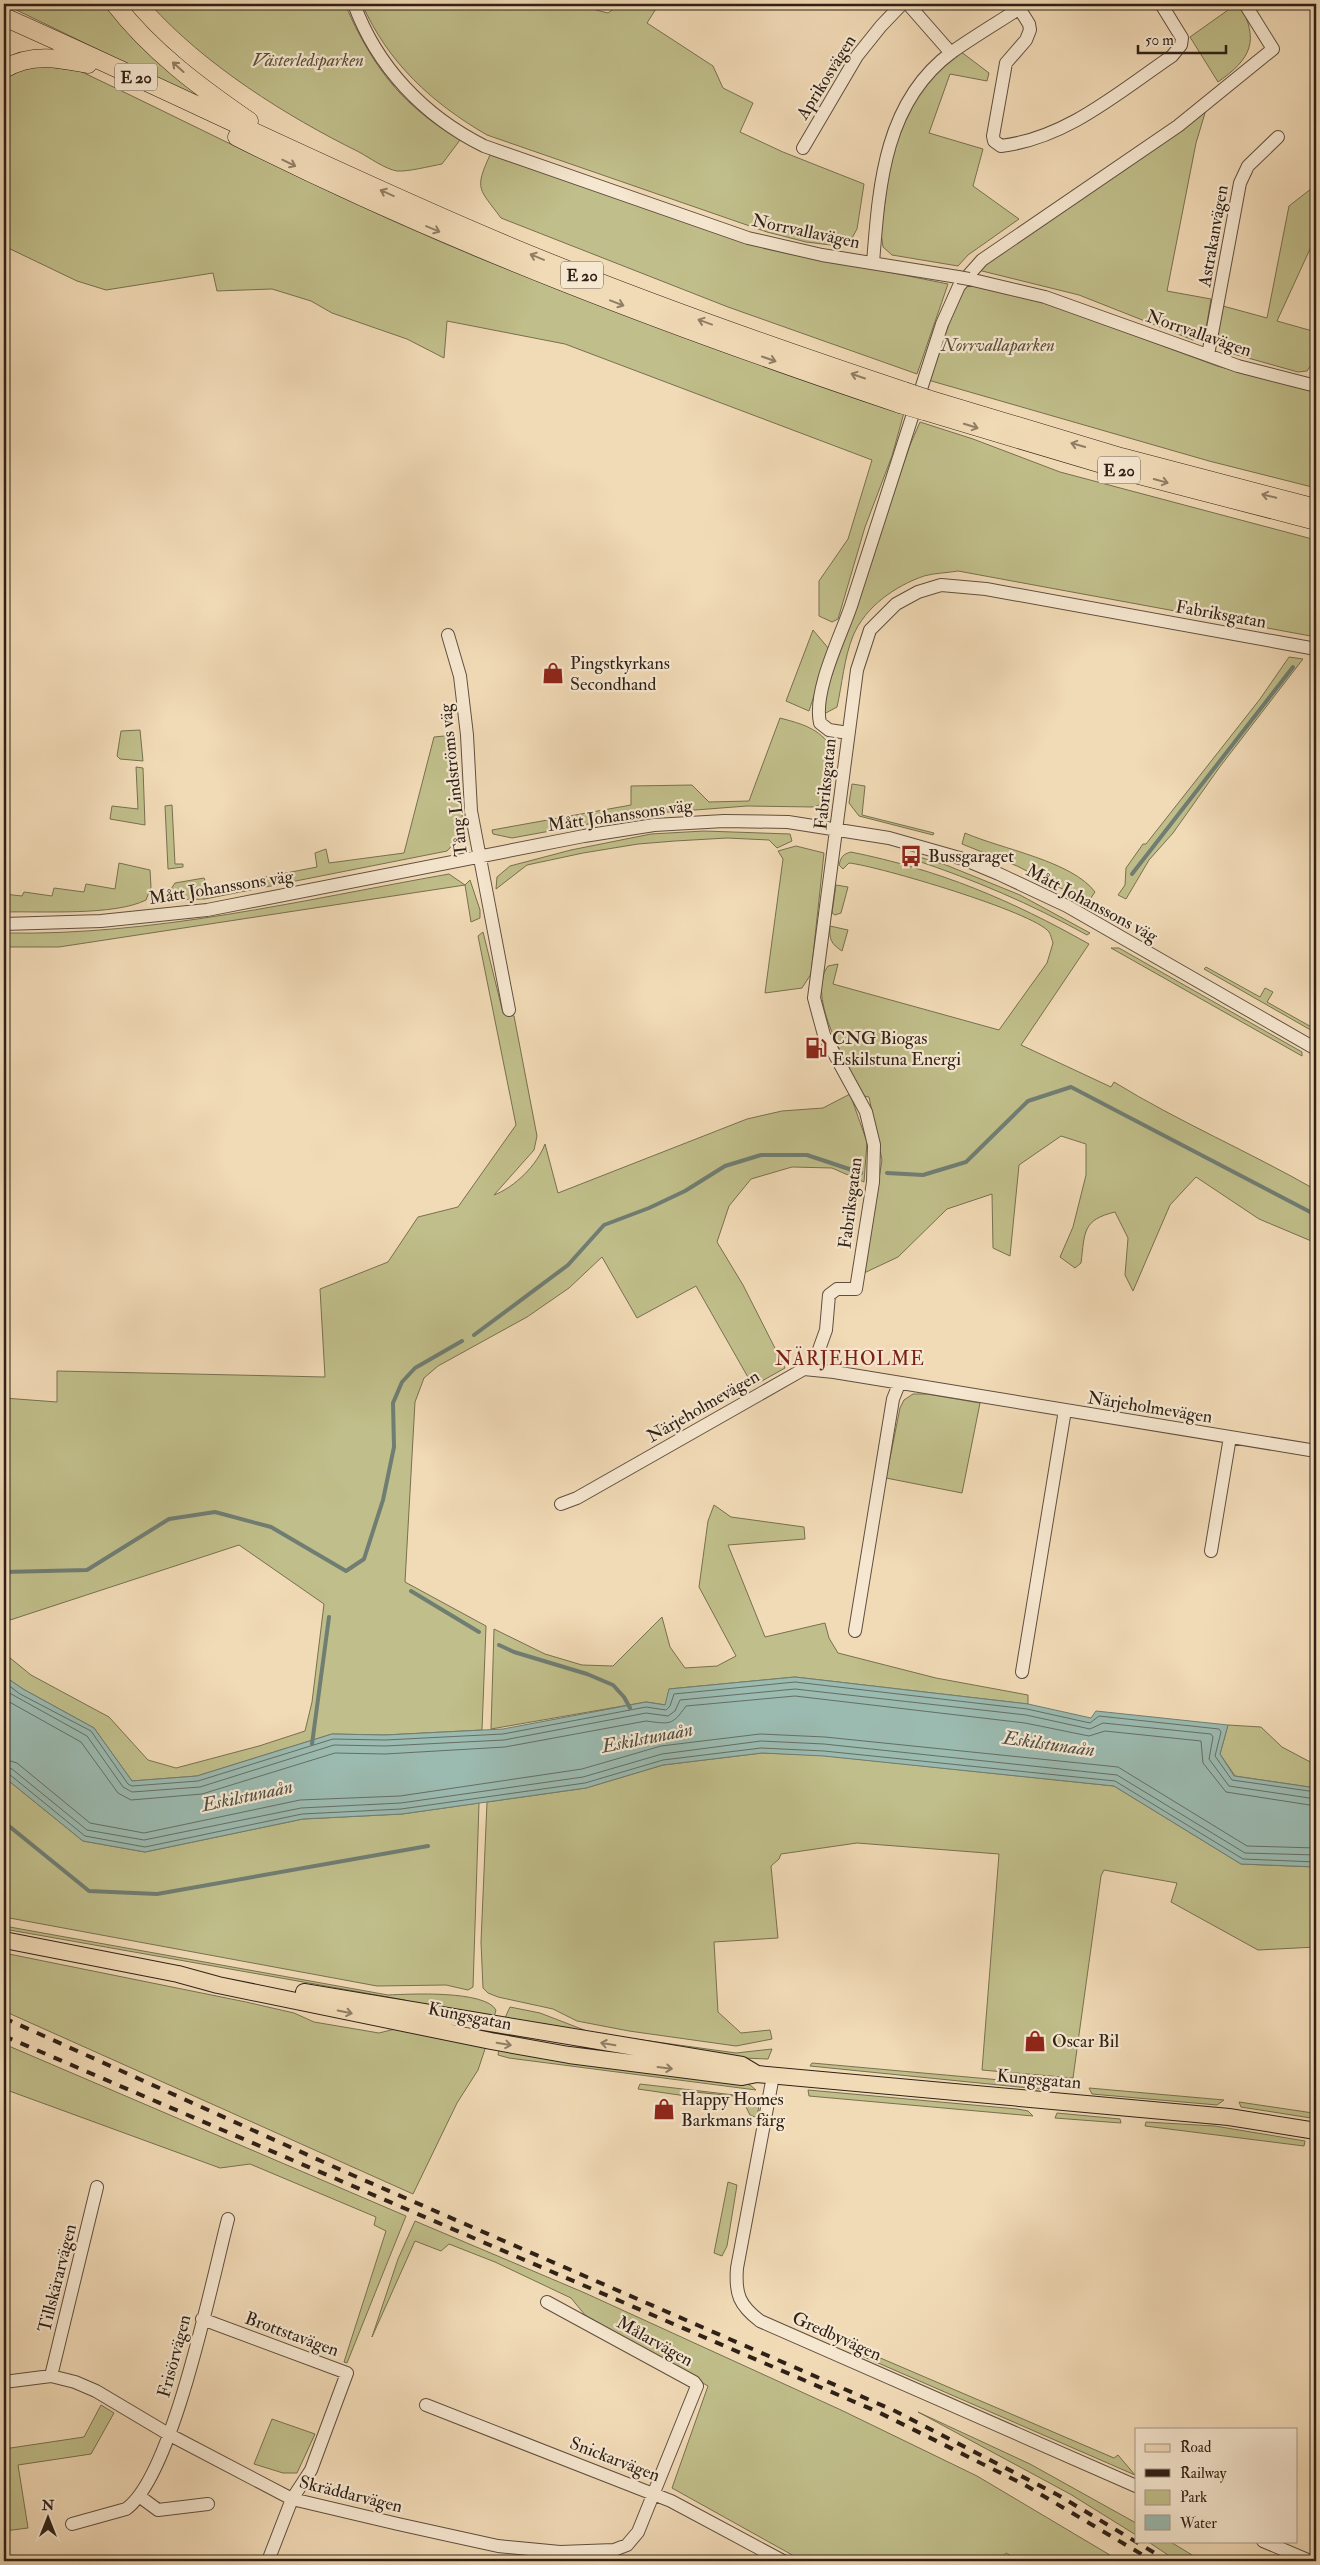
<svg xmlns="http://www.w3.org/2000/svg" width="1320" height="2565" viewBox="0 0 1320 2565" font-family="'IM FELL Double Pica',serif">
<style>
.green{fill:#c0be8a;stroke:#787050}
.water{fill:#9bbab0;stroke:#707d73}
.lines{fill:none;stroke-linecap:round;stroke-linejoin:round}
.shore{stroke:#656e64;stroke-width:1}
.stream{stroke:#707d73;stroke-width:4}
.minor-casing{stroke:#604f3f;stroke-width:14}
.major-casing{stroke:#2f2117;stroke-width:18}
.highway-casing{stroke:#2f2117;stroke-width:19}
.minor{stroke:#f6e7d0;stroke-width:12}
.major{stroke:#f1dab6;stroke-width:16}
.highway{stroke:#f1dab6;stroke-width:18}
.rail{stroke:#2f2117;stroke-width:4;stroke-dasharray:9 9;stroke-linecap:butt}
.minor-bridge-casing{stroke:#604f3f;stroke-width:14;stroke-linecap:butt}
.highway-bridge-casing{stroke:#2f2117;stroke-width:19;stroke-linecap:butt}
.minor-bridge{stroke:#f6e7d0;stroke-width:12}
.highway-bridge{stroke:#f1dab6;stroke-width:18}
.oneway{stroke:#907e66}
.labels{text-anchor:middle;stroke-width:4.5;stroke-linejoin:round;paint-order:stroke}
.shield{fill:#f6e7d0;stroke:#6b5c4e;stroke-width:1}
.shield-label{font-size:16px;font-weight:bold;fill:#2f2117}
.park-label{font-size:18px;font-style:italic;fill:#5a503a;stroke:#f6e7d0}
.street-label{font-size:18px;fill:#2f2117;stroke:#f6e7d0}
.poi-label{font-size:18px;fill:#2f2117;stroke:#f6e7d0;text-anchor:start}
.neighbourhood-label{font-size:19px;letter-spacing:1px;fill:#7a1f14;stroke:#f6e7d0}
.water-label{font-size:19px;font-style:italic;fill:#4f4f45;stroke:#f6e7d0}
</style>
<rect width="100%" height="100%" fill="#f1dab6"/>
<filter id="stains"><feTurbulence type="fractalNoise" baseFrequency=".004" numOctaves="4"/><feColorMatrix values="0 0 0 0 .2 0 0 0 0 .09 0 0 0 0 .02 0 0 0 .5 -.17"/></filter>
<radialGradient id="worn" r=".72"><stop offset=".6" stop-color="#630" stop-opacity="0"/><stop offset="1" stop-color="#630" stop-opacity=".3"/></radialGradient>
<!-- green -->
<path class="green" d="M4,4H105L143,47L217,107Z
M150,4H345C362,44 385,83 419,111C431,122 446,131 460,140L442,164C431,166 407,172 397,171C385,169 370,158 359,152C286,116 205,65 150,4Z
M362,4H590L596,10L608,13L620,4H659L647,23L713,66L723,88L753,103L740,132L783,152L864,184L857,229L847,247L806,242L767,232L487,135C432,103 388,63 362,4Z
M1224,4H1240C1259,41 1252,58 1218,82L1190,37L1228,10Z
M960,51L989,73L987,81L950,74L929,133L983,149L973,186L1019,219L968,255L958,266L892,255L883,247L881,233L892,146L918,91Z
M35,65L80,71C219,137 356,209 499,266C632,320 769,363 905,409L892,456L865,527L838,619L832,622L819,616V581L848,539L872,460L565,344L447,321L444,358L407,339L332,313L311,301L272,289L217,291L213,273L106,290L77,281L4,246V78L17,71Z
M1208,103L1196,143L1167,291L1211,299L1206,329L1202,336L1193,340L1079,295L978,270Z
M490,155L764,247L948,284L917,374L728,307L501,218C479,188 474,190 490,155Z
M1316,185V236L1277,321L1316,332C1316,346 1316,360 1307,371L1298,372L1223,351L1215,341L1223,306L1267,318L1289,206Z
M964,284L1046,303L1217,366L1316,392V488L1209,461L928,380Z
M920,422L973,439L1060,472L1316,540V637L958,571C947,573 934,573 924,576C895,586 865,607 853,636C844,658 842,685 837,707L824,714L823,698L910,445Z
M813,630L829,649L809,711L786,701Z
M1289,657L1303,659L1219,768L1173,833L1149,860L1126,899L1118,895L1125,885L1126,868L1143,844H1146L1260,699Z
M780,718C802,724 819,728 832,748L825,803L814,807L747,806L643,814L512,838L493,834L492,830L631,805V786L692,785L709,802L749,801Z
M140,730L143,761L120,759L117,756L121,731Z
M455,735L463,825L460,837L447,851L205,899C193,899 176,903 171,889L175,883L204,878L208,887L219,886L317,867L315,853L326,849L329,863L404,853L434,737Z
M136,767L143,768L145,825L110,819L112,806L138,809Z
M852,784L865,786L862,815L934,833L933,835L859,816L849,803Z
M172,805L175,864H183V867L168,869L165,806Z
M704,831L790,834L792,841L777,848L769,840L727,838L675,841L638,844L583,853L527,865L496,889L497,877L510,866L571,850L651,834Z
M965,833C1001,849 1072,861 1095,892L1088,902L1017,866L962,844Z
M796,846L824,853L811,974L802,988L765,993L783,859L778,851Z
M851,852C940,870 1011,900 1089,944L1021,1045L1111,1087L1114,1082C1179,1122 1250,1152 1316,1190V1243L1259,1219L1196,1177L1170,1205L1133,1291L1125,1275L1128,1238L1115,1212C1082,1220 1085,1232 1081,1263L1075,1268L1060,1257L1073,1227L1086,1175V1144L1061,1136L1019,1165L1010,1256L993,1248L992,1194L947,1209L898,1257L864,1273L882,1160L869,1097L864,1096C849,1067 805,997 828,966L838,964L833,984L999,1030L1047,963L1053,943C1052,940 1051,935 1049,932C1034,912 878,866 849,863L843,869L839,865C841,857 843,854 851,852Z
M916,856L946,865L1020,895L1090,933L1087,935C1031,904 975,880 915,860Z
M119,863L150,870L151,887L146,900C114,916 42,911 4,912V894L22,896L24,892L52,896L54,888L84,892L86,884L115,889Z
M449,874L465,885L470,880L480,910V918L471,922L465,885L59,947H4V933C154,936 302,900 449,874Z
M836,885L848,887L841,913L835,915L832,913Z
M830,926L848,930L842,951C831,944 829,939 830,926Z
M483,932L503,1013L514,1016L537,1136L534,1150L494,1195C515,1187 537,1165 545,1144L558,1193L747,1119L782,1111L823,1108L850,1094L867,1142L864,1182L832,1168L792,1167L751,1179L729,1206L717,1242L743,1285L785,1368L753,1386L696,1286L637,1318L602,1257L569,1288L527,1317L438,1366L424,1378L415,1402L405,1582L486,1626L482,1730L385,1735L332,1734L197,1776L132,1781L94,1728L23,1689L4,1676V1653L31,1675L109,1717L148,1760L176,1768L259,1746L305,1731L312,1702L324,1604L239,1545L4,1622V1398L57,1402V1371L325,1377L320,1289L388,1262L418,1217L458,1207L516,1125L478,936Z
M1111,948H1119L1302,1052V1056Z
M1206,967L1260,997L1265,988L1273,992L1267,1002L1315,1029L1316,1027V1033L1204,969Z
M913,1394H927L980,1403L962,1493L886,1478L900,1408L904,1400Z
M714,1505L731,1517L804,1527L805,1539L728,1545L765,1637L825,1623L829,1638L838,1653L936,1678L1028,1695V1704L795,1677L669,1689L666,1705L646,1702L491,1729L494,1629L545,1654L582,1665L613,1666L662,1617L670,1647L685,1668L717,1666L736,1656L699,1587L708,1521Z
M1228,1725L1261,1727L1282,1747L1316,1765V1788L1235,1776L1220,1754Z
M762,1753L818,1755L1114,1786L1241,1864L1316,1867V1947L1258,1950L1171,1902L1177,1883L1104,1870L1101,1876L1073,2078L982,2070L999,1854L857,1843L781,1854L779,1859L771,1866L778,1938L714,1942L718,2012L741,2033L770,2030L772,2039L736,2046L629,2031L577,2021L553,2009L498,1997L488,1993L483,1988L481,1942L487,1802L586,1788L663,1765Z
M4,1777L83,1841L145,1852L303,1819L402,1814L479,1803L473,1987L468,1990L446,1985L377,1986L4,1917Z
M4,1926L388,1995C409,1994 485,1990 496,2010L494,2017L414,2006L405,2000L4,1929Z
M4,1953L246,2002L294,2013L314,2022L379,2033L399,2028L486,2046L478,2070L457,2103L413,2194L4,2011Z
M510,2007L540,2013L592,2033L736,2053L772,2049L768,2059L743,2058L503,2022Z
M4,2044L406,2216L347,2363L344,2362L386,2231L374,2225L376,2217L250,2164L220,2168L4,2089Z
M499,2049L739,2082L750,2085L756,2090L509,2058L498,2055Z
M812,2063L1045,2084L1039,2089L810,2066Z
M640,2084L760,2098L757,2118L750,2115L743,2101L734,2096L694,2092L686,2096L638,2089Z
M1089,2088L1224,2100L1217,2105L1092,2094Z
M808,2090L1017,2109L1028,2111L1033,2116L809,2096Z
M1239,2102L1313,2113L1311,2118L1241,2107Z
M1057,2113L1120,2119L1121,2123L1055,2118Z
M1146,2122L1215,2126L1305,2141L1304,2146L1145,2126Z
M728,2182L737,2185L727,2246L722,2256L714,2253Z
M415,2221L585,2293L841,2410L977,2476L1120,2561H1020L1006,2553L999,2561H803L672,2488L708,2386L585,2315L571,2298L495,2262L449,2244L441,2251L415,2241L372,2337L398,2259Z
M850,2345L1114,2458L1118,2455L1135,2475L853,2352Z
M101,2405L114,2413L91,2454L18,2465L28,2528L4,2531V2449L84,2437Z
M918,2412L1030,2464L1136,2523V2535L1070,2494Z
M272,2419L315,2434L297,2473H283L254,2464Z
M1147,2541H1169L1202,2561H1177Z"/>
<!-- water -->
<path class="water" d="M4,1676L23,1689L94,1728L132,1781L197,1776L332,1734L385,1735L503,1729L646,1702L665,1705L669,1689L795,1677L1028,1704L1091,1718L1096,1711L1228,1725L1220,1754L1234,1776L1316,1788V1867L1241,1864L1114,1786L824,1756L762,1753L663,1765L586,1788L402,1814L303,1819L145,1852L83,1841L4,1777Z"/>
<g class="lines">
<!-- shore -->
<path class="shore" d="M4,1682L20,1694L91,1731L128,1784L132,1786L198,1781L333,1739L385,1740L503,1734L646,1707L666,1710L670,1706L674,1694L795,1682L1027,1709L1090,1723L1099,1716L1219,1729L1221,1732L1215,1756L1232,1780L1316,1792
M4,1690L87,1736L123,1787L132,1792L200,1787L334,1745L385,1746L504,1740L646,1713L668,1716L675,1711L680,1700L795,1689L1026,1715L1090,1729L1103,1723L1211,1734L1213,1737L1209,1759L1229,1786L1316,1799
M4,1699L81,1742L118,1793L131,1800L202,1794L335,1753L385,1754L505,1747L646,1721C670,1724 672,1726 686,1706L795,1696L1025,1723L1089,1736L1105,1731L1201,1741L1203,1763L1226,1792L1316,1806
M4,1759L17,1763L90,1823L144,1833L300,1800L400,1796L582,1769L661,1746L760,1734L825,1737L1118,1767L1247,1846L1316,1848
M4,1767L12,1769L87,1830L144,1840L301,1808L401,1803L583,1777L662,1754L761,1741L824,1744L1117,1775L1245,1853L1316,1855
M4,1773L9,1774L85,1836L145,1847L302,1814L401,1809L585,1783L663,1760L761,1748L824,1751L1115,1781L1243,1859L1316,1862"/>
<!-- stream -->
<path class="stream" d="M1132,874L1293,667
M887,1173L923,1175L966,1162L1028,1101L1071,1087L1316,1215
M474,1335L568,1265L604,1225L649,1208L685,1191L725,1166L761,1155H807L861,1173
M4,1572L87,1570L169,1519L215,1512L271,1527L346,1571L364,1559L383,1500L394,1447L393,1403L402,1382L415,1368L462,1341
M411,1591L479,1632
M499,1645L514,1652L587,1674L613,1685L624,1697L630,1708
M312,1744L329,1617
M4,1822L89,1891L157,1894L428,1846"/>
<!-- minor casing -->
<g class="minor-casing">
<path id="minor" d="M354,4C377,67 424,116 484,146L748,238L822,255L958,277
M908,4L951,53
M1019,8L1029,24L1030,30L1026,40L1006,63L993,136L994,141L1001,146C1067,138 1119,92 1172,56L1181,45L1182,38L1161,4
M803,148L857,56L881,26L902,4
M873,263C879,186 884,102 952,52C976,35 1002,20 1026,4
M969,279L1045,297L1238,366L1316,386
M1208,355L1240,183L1248,166L1278,137
M448,635L460,676L467,735L471,811L509,1010
M848,733L829,730L820,723C813,691 840,638 851,606C881,512 911,418 942,324L959,286L982,260L1178,126L1273,49L1245,4
M4,924L101,921L207,910L584,836L654,825L724,821L788,822L889,838L963,859L999,874L1067,906L1316,1049
M812,1369L826,1330L829,1295L837,1289H856L873,1182L874,1145L866,1112L824,1035L814,998L857,670L870,630L896,604L918,592L941,585L986,589L1316,649
M561,1504L577,1498L804,1369L834,1372L1316,1451
M1211,1551L1230,1437
M855,1631L893,1399L899,1384
M1022,1672L1065,1410
M773,2076L737,2268C735,2294 739,2305 760,2321L1136,2486
M202,2319L347,2373L311,2470L292,2499L268,2561
M51,2376L97,2187
M4,2382L51,2376L75,2382L96,2391L170,2435L292,2499L398,2524L498,2546L560,2552L614,2550L627,2545L638,2532L697,2386L694,2382L547,2302
M426,2405L671,2501L783,2561
M139,2496L158,2510L208,2504
M72,2524L126,2509C173,2476 212,2280 228,2219
M1263,2541L1310,2561"/>
</g>
<!-- major casing -->
<g class="major-casing">
<path id="major" d="M4,1940L178,1974L218,1985L491,2041L569,2055L742,2077L757,2074L1229,2117L1316,2131
M304,1992L742,2065L757,2074"/>
</g>
<!-- highway casing -->
<g class="highway-casing">
<path id="highway" d="M115,4C151,51 201,88 249,121
M4,17C171,91 335,173 504,244C635,299 769,346 904,391
M4,69C31,53 58,58 88,64
M237,137C450,244 674,328 900,404
M928,399L1121,457L1316,508
M924,411L1135,474L1316,521"/>
</g>
<!-- minor -->
<use href="#minor" class="minor"/>
<!-- major -->
<use href="#major" class="major"/>
<!-- highway -->
<use href="#highway" class="highway"/>
<!-- rail -->
<path class="rail" d="M4,2018L350,2174L895,2411L1058,2495L1168,2561
M4,2036L878,2412L1025,2485L1153,2561"/>
<!-- minor-bridge casing -->
<g class="minor-bridge-casing">
<path id="minor-bridge" d="M958,277L969,279"/>
</g>
<!-- highway-bridge casing -->
<g class="highway-bridge-casing">
<path id="highway-bridge" d="M904,391L928,399
M900,404L924,411"/>
</g>
<!-- minor-bridge -->
<use href="#minor-bridge" class="minor-bridge"/>
<!-- highway-bridge -->
<use href="#highway-bridge" class="highway-bridge"/>
</g>
<!-- one-way arrows -->
<defs><path id="oneway-shaft" d="M-6 0H5M1.5-3L5.5 0L1.5 3" fill="none" stroke-width="1.6" stroke-linecap="round" stroke-linejoin="round" transform="scale(1.25)"/></defs>
<g class="oneway">
<use href="#oneway-shaft" transform="translate(178 67) rotate(-138)"/>
<use href="#oneway-shaft" transform="translate(289 163) rotate(26)"/>
<use href="#oneway-shaft" transform="translate(387 193) rotate(-156)"/>
<use href="#oneway-shaft" transform="translate(433 229) rotate(23)"/>
<use href="#oneway-shaft" transform="translate(537 257) rotate(-158)"/>
<use href="#oneway-shaft" transform="translate(617 303) rotate(21)"/>
<use href="#oneway-shaft" transform="translate(705 322) rotate(-160)"/>
<use href="#oneway-shaft" transform="translate(769 359) rotate(19)"/>
<use href="#oneway-shaft" transform="translate(858 376) rotate(-161)"/>
<use href="#oneway-shaft" transform="translate(971 426) rotate(17)"/>
<use href="#oneway-shaft" transform="translate(1078 445) rotate(-164)"/>
<use href="#oneway-shaft" transform="translate(1161 481) rotate(15)"/>
<use href="#oneway-shaft" transform="translate(1269 496) rotate(-166)"/>
<use href="#oneway-shaft" transform="translate(345 2012) rotate(12)"/>
<use href="#oneway-shaft" transform="translate(504 2044) rotate(10)"/>
<use href="#oneway-shaft" transform="translate(608 2044) rotate(-171)"/>
<use href="#oneway-shaft" transform="translate(665 2068) rotate(7)"/>
</g>
<!-- icons -->
<defs>
<g id="shop-bare" transform="scale(1.725)"><path d="M-5-2.5h2.3a2.7 3.5 0 0 1 5.4 0H5L5.5 6h-11ZM-1.5-2.5h3a1.5 2.3 0 0 0-3 0Z" fill="#8f2418" stroke="#f6e7d0" stroke-width="2.5" paint-order="stroke"/></g>
<g id="bus-bare" transform="scale(1.725)"><path d="M-5-6H5V4H4V6H2V4H-2V6H-4V4H-5ZM-3.5-4V0h7V-4ZM-3.5 1.2v1.5H-2V1.2ZM2 1.2v1.5H3.5V1.2Z" fill="#8f2418" stroke="#f6e7d0" stroke-width="2.5" paint-order="stroke"/></g>
<g id="fuel-bare" transform="scale(1.725)"><path d="M-5.5-6h7V0h2V4h1.3V-2.5L3-4.5l.8-.8L6-3V5H2.5V1h-1V6h-7ZM-4.2-4.7v3.2H.2V-4.7Z" fill="#8f2418" stroke="#f6e7d0" stroke-width="2.5" paint-order="stroke"/></g>
</defs>
<g fill-rule="evenodd">
<use href="#shop-bare" x="553" y="673"/>
<use href="#bus-bare" x="911" y="856"/>
<use href="#fuel-bare" x="816" y="1048"/>
<use href="#shop-bare" x="1035" y="2041"/>
<use href="#shop-bare" x="664" y="2109"/>
</g>
<g class="labels">
<!-- shield labels -->
<g class="shield">
<rect x="115" y="63.5" width="42" height="27" rx="4"/>
<rect x="561" y="261.5" width="42" height="27" rx="4"/>
<rect x="1098" y="456.5" width="42" height="27" rx="4"/>
</g>
<g class="shield-label">
<text x="136" y="83">E 20</text>
<text x="582" y="281">E 20</text>
<text x="1119" y="476">E 20</text>
</g>
<!-- park labels -->
<g class="park-label">
<text x="308" y="66">Västerledsparken</text>
<text x="998" y="351">Norrvallaparken</text>
</g>
<!-- street labels -->
<g class="street-label">
<text transform="translate(826 77) rotate(-58)" y="6">Aprikosvägen</text>
<text transform="translate(806 231) rotate(12)" y="6">Norrvallavägen</text>
<text transform="translate(1213 236) rotate(-80)" y="6">Astrakanvägen</text>
<text transform="translate(1199 333) rotate(19)" y="6">Norrvallavägen</text>
<text transform="translate(1221 614) rotate(10)" y="6">Fabriksgatan</text>
<text transform="translate(453 780) rotate(-96)" y="6">Tång Lindströms väg</text>
<text transform="translate(825 784) rotate(-84)" y="6">Fabriksgatan</text>
<text transform="translate(620 815) rotate(-8)" y="6">Mått Johanssons väg</text>
<text transform="translate(221 887) rotate(-9)" y="6">Mått Johanssons väg</text>
<text transform="translate(1092 903) rotate(28)" y="6">Mått Johanssons väg</text>
<text transform="translate(850 1203) rotate(-83)" y="6">Fabriksgatan</text>
<text transform="translate(703 1406) rotate(-30)" y="6">Närjeholmevägen</text>
<text transform="translate(1150 1407) rotate(9)" y="6">Närjeholmevägen</text>
<text transform="translate(470 2016) rotate(11)" y="6">Kungsgatan</text>
<text transform="translate(1039 2079) rotate(5)" y="6">Kungsgatan</text>
<text transform="translate(57 2278) rotate(-76)" y="6">Tillskärarvägen</text>
<text transform="translate(292 2334) rotate(20)" y="6">Brottstavägen</text>
<text transform="translate(837 2336) rotate(24)" y="6">Gredbyvägen</text>
<text transform="translate(655 2341) rotate(29)" y="6">Målarvägen</text>
<text transform="translate(174 2356) rotate(-75)" y="6">Frisörvägen</text>
<text transform="translate(615 2459) rotate(21)" y="6">Snickarvägen</text>
<text transform="translate(351 2494) rotate(14)" y="6">Skräddarvägen</text>
</g>
<!-- poi labels -->
<g class="poi-label">
<text x="570" y="669">Pingstkyrkans<tspan x="570" dy="21">Secondhand</tspan></text>
<text x="928" y="862">Bussgaraget</text>
<text x="832" y="1044">CNG Biogas<tspan x="832" dy="21">Eskilstuna Energi</tspan></text>
<text x="1052" y="2047">Oscar Bil</text>
<text x="681" y="2105">Happy Homes<tspan x="681" dy="21">Barkmans färg</tspan></text>
</g>
<!-- neighbourhood labels -->
<g class="neighbourhood-label">
<text x="850" y="1365">NÄRJEHOLME</text>
</g>
<!-- water labels -->
<g class="water-label">
<text transform="translate(647 1737) rotate(-11)" y="7">Eskilstunaån</text>
<text transform="translate(1049 1743) rotate(8)" y="7">Eskilstunaån</text>
<text transform="translate(247 1795) rotate(-12)" y="7">Eskilstunaån</text>
</g>
</g>
<!-- margin -->
<rect width="1320" height="2565" fill="none" stroke="#f1dab6" stroke-width="20"/>
<rect x="5" y="5" width="1310" height="2555" fill="none" stroke="#2f2117" stroke-width="2.5"/>
<rect x="10" y="10" width="1300" height="2545" fill="none" stroke="#2f2117"/>
<!-- legend -->
<rect x="1135" y="2428" width="162" height="115" fill="#f6e7d0" stroke="#a69886"/>
<rect x="1145" y="2444" width="25" height="8" fill="#f1dab6" stroke="#a69886"/>
<text x="1180" y="2452" font-size="15" fill="#2f2117">Road</text>
<rect x="1145" y="2469" width="25" height="8" fill="#2f2117" stroke="#a69886"/>
<text x="1180" y="2478" font-size="15" fill="#2f2117">Railway</text>
<rect x="1145" y="2490" width="25" height="15" fill="#c0be8a" stroke="#a69886"/>
<text x="1180" y="2502" font-size="15" fill="#2f2117">Park</text>
<rect x="1145" y="2515" width="25" height="15" fill="#9bbab0" stroke="#a69886"/>
<text x="1180" y="2528" font-size="15" fill="#2f2117">Water</text>
<!-- north arrow -->
<g transform="translate(48 2518)" stroke="#f6e7d0" stroke-width="4" paint-order="stroke">
<path d="M0-4L9 19L0 12L-9 19Z" fill="#2f2117"/>
<text y="-8" font-size="14" font-weight="bold" text-anchor="middle" fill="#2f2117">N</text>
</g>
<!-- scale -->
<path d="M1138 45v8h88v-8" fill="none" stroke="#2f2117" stroke-width="2.5"/>
<text x="1145" y="45" font-size="15" fill="#2f2117" stroke="#f6e7d0" stroke-width="4" paint-order="stroke">50 m</text>
<rect width="100%" height="100%" filter="url(#stains)"/>
<rect width="100%" height="100%" fill="url(#worn)"/>
</svg>
